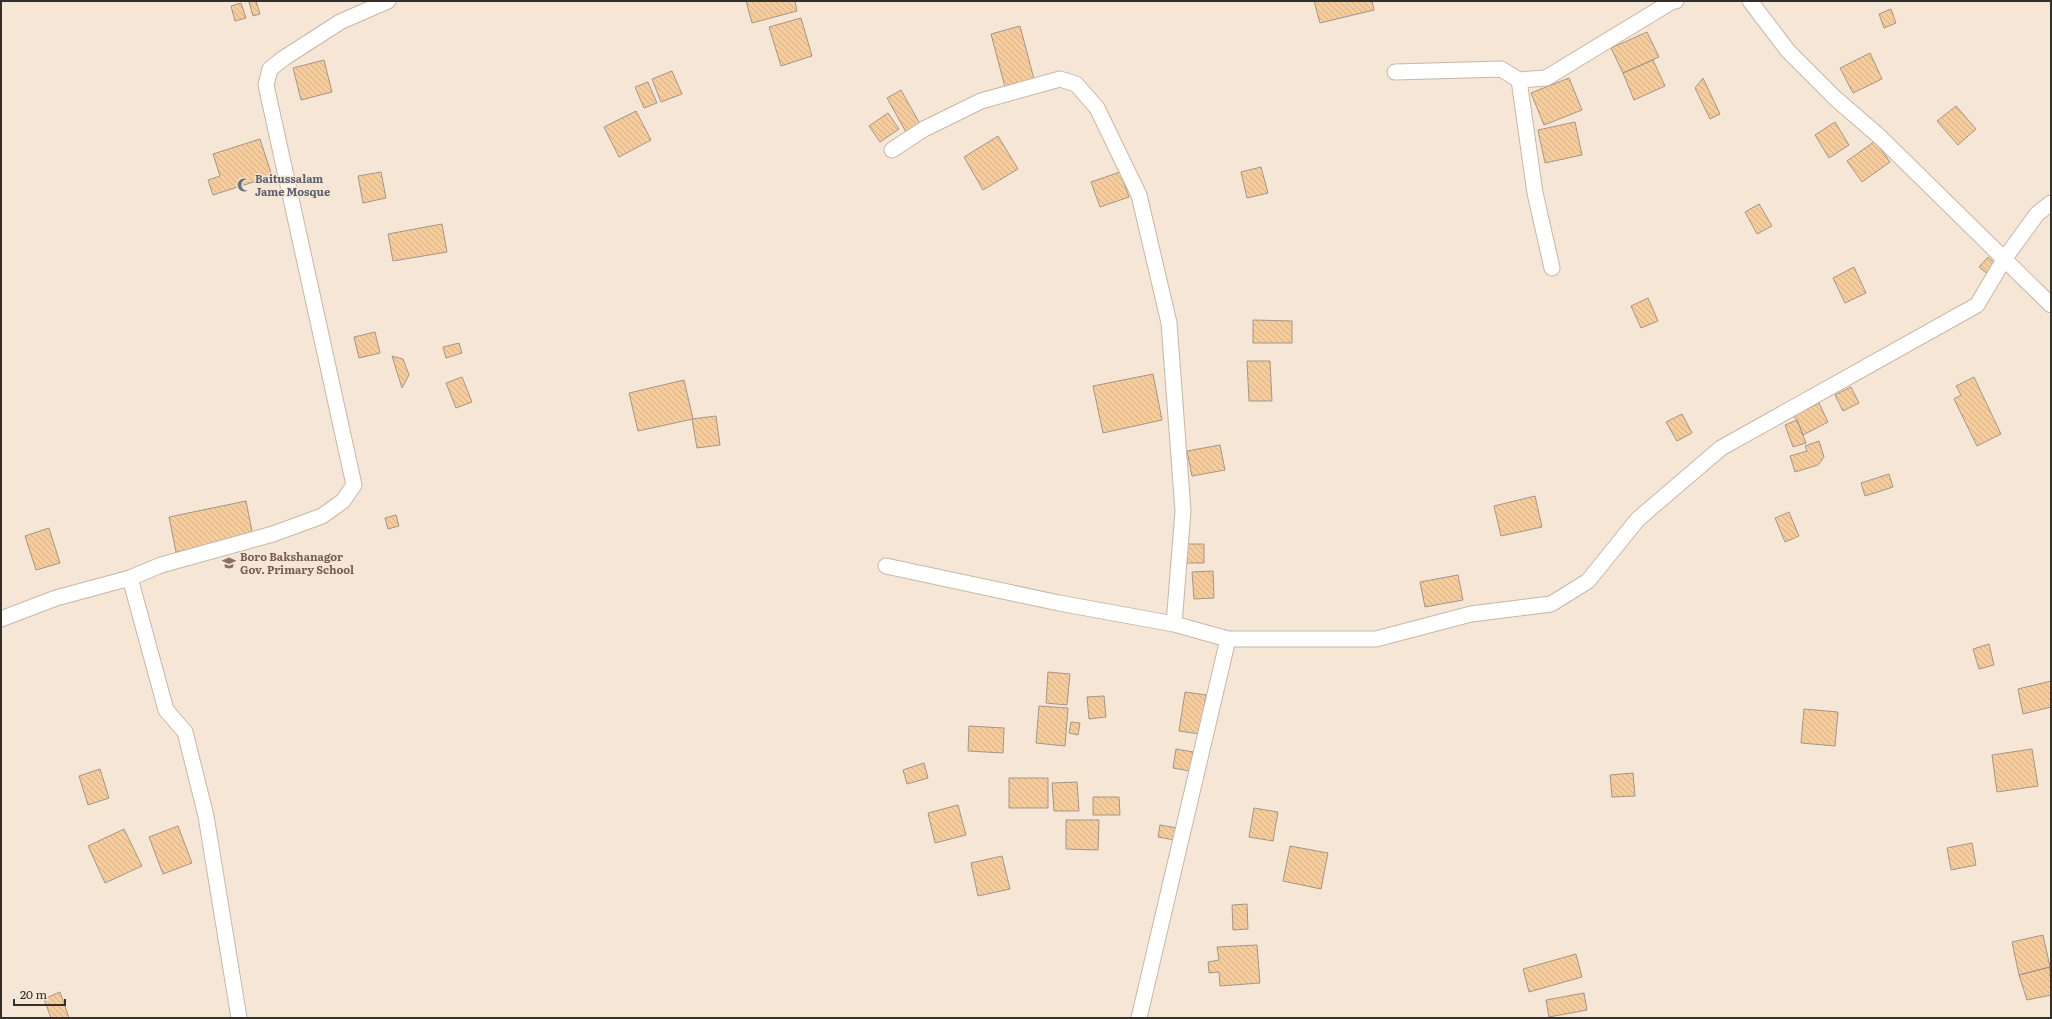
<svg xmlns="http://www.w3.org/2000/svg" width="2052" height="1019" viewBox="0 0 2052 1019" font-family="Literata,serif">
<style>
.building{fill:url(#building-back-hatch);stroke:#a49687}
.lines{fill:none;stroke-linecap:round;stroke-linejoin:round}
.street-casing{stroke:#c6b7a7;stroke-width:17}
.street{stroke:#fff;stroke-width:15}
.labels{text-anchor:middle;stroke-width:3;stroke-linejoin:round;paint-order:stroke}
.worship-label{font-size:11px;font-weight:bold;fill:#5b616d;stroke:#f6e6d6;text-anchor:start}
.education-label{font-size:11px;font-weight:bold;fill:#785e54;stroke:#f6e6d6;text-anchor:start}
</style>
<defs>
<pattern id="building-back-hatch" width="6" height="6" patternUnits="userSpaceOnUse"><rect width="6" height="6" fill="#f7cc9d"/><path d="M-1 5l2 2M0 0l6 6M5-1l2 2" fill="none" stroke="#d4b087"/></pattern>
</defs>
<rect width="100%" height="100%" fill="#f6e6d6"/>
<!-- building -->
<path class="building" d="M256,1L260,14L253,16L249,2Z
M746,1H795L797,11L752,23Z
M1314,1H1372L1374,10L1320,23Z
M241,3L246,18L235,21L231,6Z
M1891,9L1896,23L1884,28L1879,14Z
M801,18L812,56L781,66L769,27Z
M1020,26L1034,79L1005,87L991,34Z
M1647,32L1659,57L1623,73L1611,48Z
M1870,53L1882,79L1853,93L1840,68Z
M324,60L332,92L301,100L293,68Z
M1653,60L1665,86L1634,100L1623,73Z
M672,71L682,94L661,102L652,79Z
M1569,78L1582,110L1544,125L1531,93Z
M1703,78L1720,114L1710,119L1695,88Z
M648,82L657,103L644,108L635,87Z
M901,90L920,124L906,132L887,98Z
M1956,106L1976,129L1958,145L1937,121Z
M636,111L651,140L619,157L604,127Z
M888,113L899,129L880,142L869,126Z
M1575,122L1582,155L1545,163L1538,130Z
M1835,122L1849,145L1829,158L1815,135Z
M998,136L1018,169L983,190L964,157Z
M260,139L272,176L213,195L208,180L220,176L213,154Z
M1875,141L1890,162L1862,182L1847,161Z
M1261,167L1268,193L1247,198L1241,172Z
M381,172L386,198L363,203L358,176Z
M1120,172L1129,197L1100,207L1091,182Z
M1759,204L1772,226L1757,234L1745,212Z
M442,224L447,252L393,261L388,234Z
M1988,257L1999,267L1991,277L1979,267Z
M1854,267L1866,293L1845,303L1833,278Z
M1648,298L1658,321L1641,328L1631,306Z
M1253,320L1292,321V343H1253Z
M375,332L380,353L359,358L354,337Z
M459,343L462,353L446,358L443,347Z
M392,356L403,359L409,375L402,388Z
M1247,361H1270L1272,401H1249Z
M1153,374L1162,420L1103,433L1093,386Z
M462,377L472,402L456,408L446,383Z
M1974,377L2001,434L1977,446L1954,399L1961,395L1956,386Z
M684,380L693,419L638,431L629,393Z
M1851,387L1859,403L1843,411L1835,395Z
M1819,403L1828,422L1803,435L1797,420L1793,416Z
M1682,414L1692,433L1677,441L1666,422Z
M716,416L720,445L697,448L692,419Z
M1797,420L1806,443L1793,447L1785,425Z
M1819,441L1824,457L1818,465L1795,472L1790,456L1807,451L1805,446Z
M1220,445L1225,470L1192,476L1187,451Z
M1889,474L1893,487L1865,496L1861,483Z
M1535,496L1542,527L1501,536L1494,506Z
M246,501L253,536L176,552L169,517Z
M1789,512L1799,536L1785,542L1775,518Z
M396,515L399,526L388,529L385,518Z
M49,528L60,563L36,570L25,536Z
M1186,544H1204V563H1187Z
M1213,571L1214,598L1194,599L1192,572Z
M1458,575L1463,600L1425,607L1420,582Z
M1989,644L1994,665L1979,669L1973,649Z
M1048,672L1070,674L1067,705L1046,703Z
M2051,681V707L2023,714L2018,689Z
M1185,692L1206,695L1200,734L1179,731Z
M1104,696L1106,717L1089,719L1087,697Z
M1039,706L1068,708L1065,746L1036,743Z
M1804,709L1838,712L1835,746L1801,743Z
M1071,722L1080,723L1078,735L1069,733Z
M969,726L1004,728L1003,753L968,751Z
M1176,749L1193,752L1190,771L1173,768Z
M2032,749L2038,786L1997,792L1992,755Z
M924,763L928,778L907,784L903,770Z
M100,769L109,798L88,805L79,776Z
M1633,773L1635,796L1612,797L1610,775Z
M1009,778H1048V808H1009Z
M1077,782L1079,811H1054L1052,783Z
M1093,797H1119L1120,815H1093Z
M958,805L966,835L935,843L928,813Z
M1254,808L1278,812L1273,841L1249,837Z
M1066,820H1099L1098,850L1066,849Z
M1160,825L1177,828L1175,840L1158,837Z
M178,826L192,863L163,874L149,837Z
M124,829L142,866L105,883L88,846Z
M1972,843L1976,865L1951,870L1947,848Z
M1290,846L1328,853L1321,889L1283,881Z
M1002,856L1010,889L978,896L971,863Z
M1247,904L1248,929L1233,930L1232,905Z
M2043,935L2050,967L2019,975L2012,942Z
M1257,945L1260,983L1220,986L1219,972L1209,973L1208,962L1219,960L1217,947Z
M1576,954L1582,977L1529,992L1523,969Z
M2050,967L2051,995L2027,1000L2019,975Z
M60,992L69,1018H51L44,999Z
M1584,993L1587,1010L1549,1017L1546,1000Z"/>
<g class="lines">
<!-- street casing -->
<g class="street-casing">
<path id="street" d="M1750,1L1788,51L1835,98L1880,137L2051,305
M1395,72L1501,69L1519,80L1546,78L1671,2L1676,1
M1519,80L1535,193L1552,268
M892,150L924,129L981,101L1060,79L1076,84L1097,108L1139,195L1169,323L1183,511L1174,624
M886,566L1059,603L1174,624L1228,639L1139,1018
M130,578L166,710L185,732L206,816L239,1018
M1,619L56,598L130,578L161,565L273,534L322,516L343,501L354,485L266,85L270,69L284,58L340,22L388,1
M1228,639H1376L1471,614L1551,604L1588,581L1638,519L1721,448L1977,305L2005,258L2037,214L2051,203"/>
</g>
<!-- street -->
<use href="#street" class="street"/>
</g>
<!-- icons -->
<defs>
<g id="mosque-bare" transform="scale(1.08)"><path d="M3.5-4.9A6 6 0 1 0 3.5 4.9A5 5 0 1 1 3.5-4.9Z" fill="#6b7280" stroke="#f6e6d6" stroke-width="2.5" paint-order="stroke"/></g>
<g id="school-bare" transform="scale(1.08)"><path d="M0-5L7-2L0 1L-7-2ZM-4 1L0 2.5L4 1V4Q0 6-4 4Z" fill="#8d6e63" stroke="#f6e6d6" stroke-width="2.5" paint-order="stroke"/></g>
</defs>
<g fill-rule="evenodd">
<use href="#mosque-bare" x="244" y="185"/>
<use href="#school-bare" x="229" y="563"/>
</g>
<g class="labels">
<!-- worship labels -->
<g class="worship-label">
<text x="255" y="183">Baitussalam<tspan x="255" dy="13">Jame Mosque</tspan></text>
</g>
<!-- education labels -->
<g class="education-label">
<text x="240" y="561">Boro Bakshanagor<tspan x="240" dy="13">Gov. Primary School</tspan></text>
</g>
</g>
<!-- border -->
<rect width="2052" height="1019" fill="none" stroke="#352f29" stroke-width="4"/>
<!-- scale -->
<path d="M14 999v6h51v-6" fill="none" stroke="#352f29" stroke-width="2"/>
<text x="20" y="999" font-size="12" fill="#352f29" stroke="#f6e6d6" stroke-width="3" paint-order="stroke">20 m</text>
</svg>
